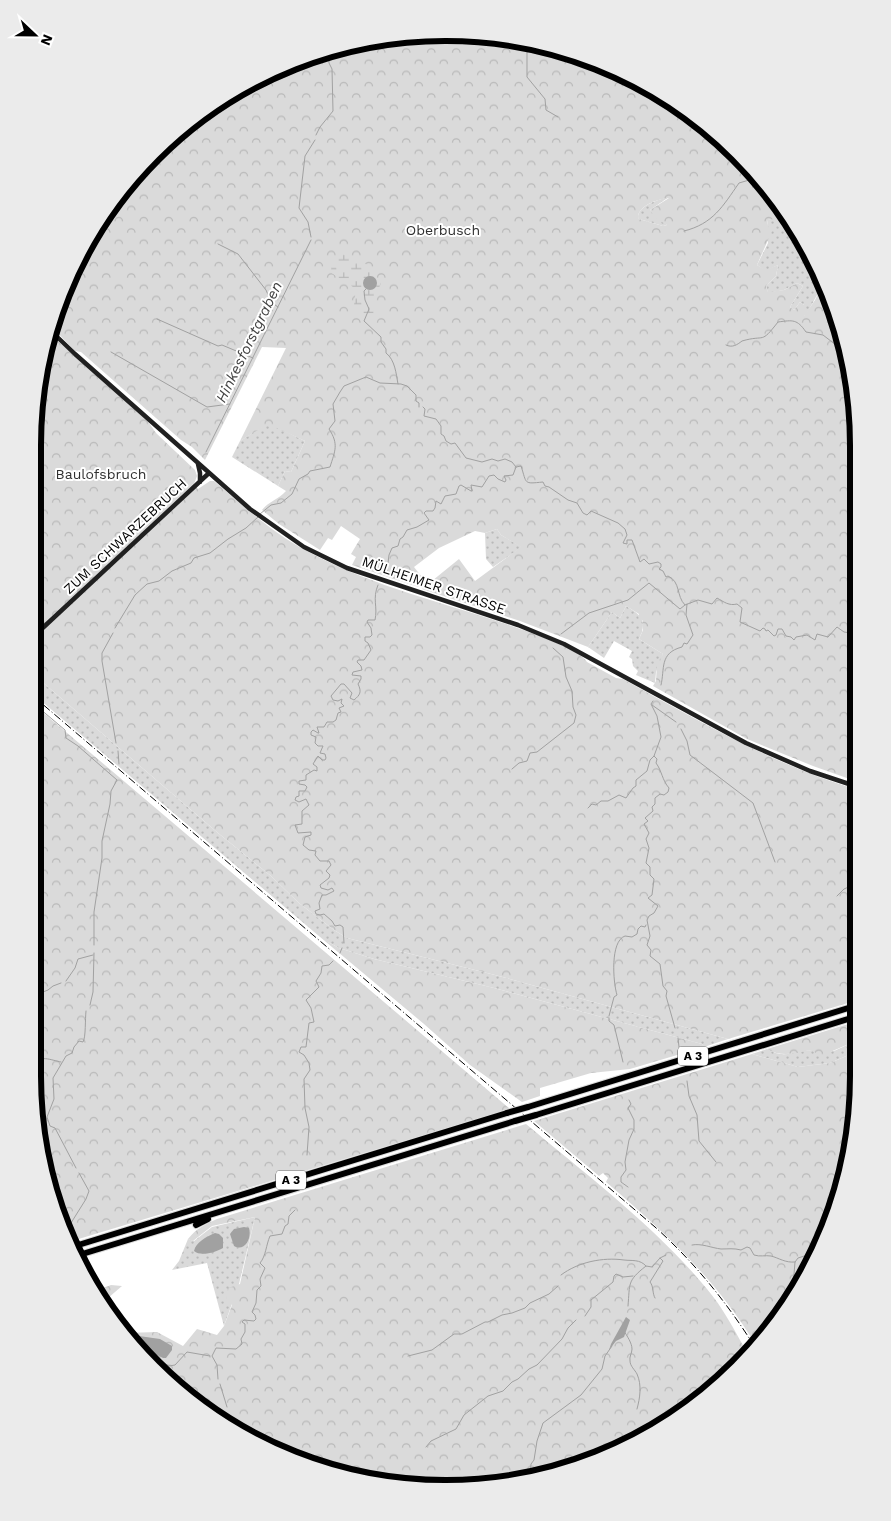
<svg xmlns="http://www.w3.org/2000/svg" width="891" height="1521" viewBox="0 0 891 1521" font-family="'Work Sans',sans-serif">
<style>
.green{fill:url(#green-dots)}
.forest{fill:url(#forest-crowns);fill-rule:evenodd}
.wetland{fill:url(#wetland-marsh)}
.water{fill:#a1a1a1}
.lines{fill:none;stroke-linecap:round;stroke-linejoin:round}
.stream{stroke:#a1a1a1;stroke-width:1}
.highway-casing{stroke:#dbdbdb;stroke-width:8}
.secondary{stroke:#202020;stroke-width:4.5}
.highway{stroke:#000;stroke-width:6}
.rail{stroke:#000;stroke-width:1;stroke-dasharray:8 2.5 1 2.5;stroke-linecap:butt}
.highway-bridge-casing{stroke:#dbdbdb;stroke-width:8;stroke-linecap:butt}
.highway-bridge{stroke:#000;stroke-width:6}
.labels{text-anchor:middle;stroke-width:4;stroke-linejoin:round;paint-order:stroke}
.shield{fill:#fff;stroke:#4c4c4c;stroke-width:1}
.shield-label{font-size:12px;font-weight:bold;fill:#000}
.park-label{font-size:14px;fill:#313131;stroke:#fff}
.street-label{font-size:14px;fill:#000;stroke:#fff}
.water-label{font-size:15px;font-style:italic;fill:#424242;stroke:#fff}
.rim{fill:none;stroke:#000;stroke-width:6}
</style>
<defs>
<pattern id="green-dots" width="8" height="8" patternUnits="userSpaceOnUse" patternTransform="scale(1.25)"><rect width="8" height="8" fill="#dadada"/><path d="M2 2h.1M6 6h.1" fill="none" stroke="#b9b9b9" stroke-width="1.8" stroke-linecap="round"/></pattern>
<pattern id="forest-crowns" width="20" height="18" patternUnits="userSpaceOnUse" patternTransform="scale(1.25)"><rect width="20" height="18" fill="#dadada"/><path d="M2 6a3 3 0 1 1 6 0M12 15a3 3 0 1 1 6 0" fill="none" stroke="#b9b9b9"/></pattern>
<pattern id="wetland-marsh" width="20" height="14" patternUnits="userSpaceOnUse" patternTransform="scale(1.25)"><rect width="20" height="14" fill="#dadada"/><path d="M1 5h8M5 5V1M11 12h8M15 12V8" fill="none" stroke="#b9b9b9"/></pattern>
</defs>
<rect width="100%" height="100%" fill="#fff"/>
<!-- green -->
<path class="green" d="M669,197L650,210L667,225L663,226L639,219L638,216C641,204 658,200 669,197Z
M774,218L791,229L795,228L803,239L824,285L822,286L806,315L804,316V305L800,302L794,310L790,307L803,286L797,283L784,290L768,293L766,286L776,276L778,265L766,271L757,265L768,243L767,225L768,220Z
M268,423L305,441L291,472L285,471L278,486L232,457L240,441Z
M497,529L501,535L522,547L493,567L486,559L485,533Z
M626,606C641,615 648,620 639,639L663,654L656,672L655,683L636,675L638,671L633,666L632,659L629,657L632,651L614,641L604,658L588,647L612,612L620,618Z
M33,674L218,833L271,876L299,903L334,930L347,938L495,975L728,1039L704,1047L702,1044L494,988L374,959L339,948L328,942H326L33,694Z
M858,1040V1051L830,1063L798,1067L752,1054L767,1049C785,1060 795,1050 813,1050C819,1050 826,1052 833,1051C836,1051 852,1042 858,1040Z
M255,1217L239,1284L224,1326L207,1263L172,1270L179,1261L188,1239L194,1241L212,1227Z"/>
<!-- forest -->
<path class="forest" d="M445,33L526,40L603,64L675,102L738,154L795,228L791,229L779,227L774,219L768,220L767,225L772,231L757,265L766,270L778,265L776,276L766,286L768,292L784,290L797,283L803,286L790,307L794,310L800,302L804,305V316L815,300L822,286L824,285L837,313L858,418V782L813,766L747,739L653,686L656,681L657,664L663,654L639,639L643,630V621L638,617L639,614L626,606L620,618L612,612L588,647L520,621L422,589L459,559L475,581L521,547L501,535L497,529L485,533L475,531L439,548L414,567L425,581L418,587L352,565L356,557L351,554L360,539L341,526L332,540L328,538L320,550L279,524L262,510C269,501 278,500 286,491L278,486L285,471L291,472L305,441L268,424L240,441L286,348L262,347L205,460L192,447L181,440L81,352L75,351L52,327L55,312L102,216L153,154L216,102L287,64L365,40ZM669,198L650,210L655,218L667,225L663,226L639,219L638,216C641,204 659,199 669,198Z
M50,334L147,420L156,433L195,470L197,476L194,484L198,489L210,481H214C243,505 272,533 305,550C363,582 429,599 491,619C509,625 579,647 587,662L616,678L623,679C699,721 774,765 858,790V1000L728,1039L495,975L347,938L334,930L299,903L271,876L218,833L33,674V418Z
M33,704L510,1109L72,1241L54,1208L33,1075Z
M326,942H328L339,948L374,959L494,988L702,1044L704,1047L630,1069L591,1073L540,1088V1096L522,1102L470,1065L424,1024Z
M858,1021V1040L821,1056L811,1050C795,1053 782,1058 767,1049Z
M858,1051V1103L837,1208L789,1305L754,1342C715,1278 662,1230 606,1182L608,1178L603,1173L599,1176L534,1121L752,1054L798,1067L830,1063Z
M526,1124C588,1176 655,1226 707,1289C723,1308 734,1329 746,1351L697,1403L658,1424L642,1430L639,1434L579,1466L446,1488L338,1474L216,1419L161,1368L163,1364L149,1356L125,1333L157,1332L183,1346L197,1329L217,1335L224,1326L232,1305L226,1298L228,1288L240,1284L255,1217L212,1226L193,1241L188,1239C196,1229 205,1224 217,1219Z
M111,1285L122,1286L108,1298L106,1304L98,1290Z"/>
<!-- wetland -->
<path class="wetland" d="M338,252L370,266L381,284C371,300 372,305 375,322L353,313L356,289L330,272Z"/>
<!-- water -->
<path class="water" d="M363 283a7 7 0 1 1 14 0a7 7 0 1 1-14 0Z
M244,1227L249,1228C252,1238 245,1252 234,1246L230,1234L234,1229Z
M215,1233L219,1234L223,1238V1248C216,1252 201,1257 194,1251C196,1242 206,1237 215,1233Z
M626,1317L630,1320L624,1337L616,1341L609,1350L611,1344Z
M139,1336L160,1339L172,1346V1350L166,1358H163L143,1348L136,1338Z"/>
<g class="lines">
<!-- stream -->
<path class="stream" d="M514,39L527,52V77L545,99L546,110L558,117
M316,135L320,127L333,111L332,69L329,63V51
M684,231C713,224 723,206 739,183L756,178
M311,237L308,222L299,208L305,156L315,140
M218,244L238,254L266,290L271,302L278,307
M366,289L364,291L365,300L369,309L364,321L381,337V342L386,349V353C395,360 396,373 398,384
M157,319L218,346L222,345L253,358
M726,345C732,348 737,345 742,341C766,334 760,345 778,322C793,320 797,319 806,332L823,335L836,345
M840,348H844
M111,352L207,407L230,404
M423,407L425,409L424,416L436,419L441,426V434L444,436L446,441L451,444L455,443L466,458L482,462L492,459L498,461L505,459L512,462L516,467
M206,452L311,240
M260,514L271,505L281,503L292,494L299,479L308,474L310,471L330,467C335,451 339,444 329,429L335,421L333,404L340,392L344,386L366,377L380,383L401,384L407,386L416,395V401L419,403V407
M387,571L389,555L392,548L398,546L400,539L403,537L407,530L417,527L429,520L424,513L426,511H433L435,508L436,501L441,504L445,496L456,494L459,486L461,485L471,491H472L471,485L482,487L489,476L494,475L498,479L505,482L506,480L504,476L513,475L516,467L521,466C527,484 523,484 543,482L545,486L549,487L568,500L577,503L583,513L587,515L591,511L618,523L625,529L627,535L623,543L627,544V540H632L640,562L644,559L649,564L658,562L661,564V567L659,569L663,571L666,577L668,576C681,582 676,596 685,605L698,600L712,604L717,598C724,602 729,606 737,604L742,608L740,622L760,631L763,628L765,629L766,631L768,630L774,636L776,635L778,629H782L786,636L791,637L794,640L796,637L807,635L815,640L817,634L828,637L837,627L844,632L858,634
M115,628L135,595L147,584L159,581L172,571L191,563L194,558L210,553L228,539L246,528L258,517
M113,633L102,653V661L116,743
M561,634L589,613L628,600L649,583L680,609L685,605
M855,659L858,658
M854,664L849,673L848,691L853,697H858
M661,685C665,669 659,653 682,647L684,643L687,644L693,635L686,615L687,604
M653,701L651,704L657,716L661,737L654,756L657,759L656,763C662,771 662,780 669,788L668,792L664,795L660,794L655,798V804L652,807L653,811L645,818L648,821L644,824L649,833L646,839L649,848L646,863L650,867V875L654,879L652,895L648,898L658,906L654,913L649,916L647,920L650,936L647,945L651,950L650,956L660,964L663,986L667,991L666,996L675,1028
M33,703L65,730L66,738L78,746L117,780L111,791L110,804L102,841V858L94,912V945
M652,705L676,722
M681,729L687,741L690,755L753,803L775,862
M118,751L119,764
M512,769L519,763L527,761L530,753L537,752L574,723L576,715L573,707L572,691L566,677L563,657L553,648
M588,808L592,804L596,805L601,801H608L619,795L626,798L633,788L636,786V780L647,771L650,760L654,756
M837,896L844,889L858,883
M344,943L343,927L340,925L335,926L332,921L324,914L320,915L316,914L315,911L320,909L319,903L322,895H326L334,891L332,888L328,890L321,888L320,885L329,878L330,875L326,871L331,865L329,861H320L315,855L316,851L309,850L303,845L305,837L311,835V832L298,833L295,825L302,824V811L309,805L306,799L299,802L295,800L296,797L299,796V791H305L307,787L305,785L299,784V781L306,780V775L314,770L317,771V767L313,764L318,756L322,760H325L326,758L325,754L320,753L323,746H318L315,743L316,737L311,735V732L313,730L318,733H319L317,727H324L327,722H333L336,720L338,713L341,712L339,708L344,706L341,703L342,699L338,701L333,700L331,696L341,684H344L352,693L350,698L354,700C360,695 362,692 358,684L361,679V676L352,675L353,672L362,670L361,666L357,662L358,660H364L371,650L368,643L365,641V637H370L372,635L371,628L367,622L368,620H375C378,607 372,599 378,585
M340,953L342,948
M66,981L75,968L78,959L93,955
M33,1000L38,994L48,990L53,986L61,983
M90,1005L93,992L94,953
M609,1016L614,997L617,995C613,982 610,941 625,936L632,937L637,934L638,929L641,926L645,927L646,925
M609,1018V1021L614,1025L623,1062
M678,1038L679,1047
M33,1065C40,1054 50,1060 61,1062
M687,1081L689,1096L697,1115L699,1141L716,1162
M307,1155L309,1127L305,1108L304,1079L310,1070L309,1063L304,1055L299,1052L301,1047H306L309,1023L314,1022L311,1008L306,1000L319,987L316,981L321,973L322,966L329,965L333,961
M76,1168L55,1128L50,1126L47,1117L54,1099L53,1078L66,1056L72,1053L74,1047L79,1041L83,1042C86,1037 85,1019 86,1011
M628,1187L621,1182V1177L626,1170L625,1162L629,1140L634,1129V1120L628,1108L631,1104L629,1100
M71,1223L86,1199L89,1191L79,1173
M692,1245C701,1243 712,1248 721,1249C728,1249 734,1248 741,1250L747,1247L750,1248L754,1255C760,1257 765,1255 771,1256C779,1258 785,1263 795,1262
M561,1275C578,1262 603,1257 624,1260C632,1261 640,1259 646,1266
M655,1298C652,1293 654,1287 650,1282L663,1261L660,1258
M792,1299L795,1262L798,1258L814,1253
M628,1306C630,1283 627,1281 646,1266L652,1267L660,1258L666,1255
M585,1316L591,1307V1300L613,1282L614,1276L616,1274L623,1277L633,1276
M624,1331C627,1336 632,1343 632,1349C632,1353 629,1357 630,1361C630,1366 635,1370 637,1374C642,1385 640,1398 637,1409
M148,1355H151L169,1366L175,1365L187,1352L210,1356
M408,1356L432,1350L454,1334H462L485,1322H488L502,1315L512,1313L525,1308L530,1303L549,1294L558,1286
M218,1379L217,1365L212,1356L216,1348L236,1349L242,1344L241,1339L245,1332V1324L242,1322L244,1320L254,1321L256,1319L255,1315L252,1312L256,1303L257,1290L261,1286L260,1279L265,1268L260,1263C266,1256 266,1245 270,1236L282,1234L285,1226L288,1224L289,1216L295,1210
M220,1384L227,1407
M426,1447L431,1441L456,1429L464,1415L488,1396L503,1391L512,1382L518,1379L529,1369L537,1365L562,1339L568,1328L576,1320
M530,1475L531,1464L534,1460L537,1441L543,1423L581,1395L602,1369L605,1356L612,1346"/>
<!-- highway casing -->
<g class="highway-casing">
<path id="highway" d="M528,1107L858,1005
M536,1115L858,1016
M196,1225L208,1219
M75,1246L507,1113
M79,1255L515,1121"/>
</g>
<!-- secondary -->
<path class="secondary" d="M51,331L75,354L250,509L304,547L347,568L518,625L564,644L746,743L810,771L858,787
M198,464L200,473V482
M33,637L209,473"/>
<!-- highway -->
<use href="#highway" class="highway"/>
<!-- rail -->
<path class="rail" d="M33,696L655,1227C693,1261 725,1300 753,1344"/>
<!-- highway-bridge casing -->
<g class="highway-bridge-casing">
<path id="highway-bridge" d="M507,1113L528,1107
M515,1121L536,1115"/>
</g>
<!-- highway-bridge -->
<use href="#highway-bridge" class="highway-bridge"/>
</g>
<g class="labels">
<!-- shield labels -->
<g class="shield">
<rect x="678" y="1046.5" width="30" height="19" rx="4"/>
<rect x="276" y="1170.5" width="30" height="19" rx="4"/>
</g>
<g class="shield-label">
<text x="693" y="1060">A 3</text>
<text x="291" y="1184">A 3</text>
</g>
<!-- park labels -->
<g class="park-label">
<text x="443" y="235">Oberbusch</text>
<text x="101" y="479">Baulofsbruch</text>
</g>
<!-- street labels -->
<g class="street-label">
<text transform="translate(125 536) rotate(-43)" y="5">ZUM SCHWARZEBRUCH</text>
<text transform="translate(434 585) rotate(19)" y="5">MÜLHEIMER STRASSE</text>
</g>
<!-- water labels -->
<g class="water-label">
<text transform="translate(249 342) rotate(-64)" y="5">Hinkesforstgraben</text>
</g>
</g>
<!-- crop -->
<path d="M0 0H891V1521H0ZM445 41H446A404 404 0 0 1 850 445V1076A404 404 0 0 1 446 1480H445A404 404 0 0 1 41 1076V445A404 404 0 0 1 445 41Z" fill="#ebebeb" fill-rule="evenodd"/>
<path class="rim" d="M445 41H446A404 404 0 0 1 850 445V1076A404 404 0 0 1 446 1480H445A404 404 0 0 1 41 1076V445A404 404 0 0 1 445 41Z"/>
<!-- north arrow -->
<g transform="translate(35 35) rotate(112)" stroke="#ffffff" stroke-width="4" paint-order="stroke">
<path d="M0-4L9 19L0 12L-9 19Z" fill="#000000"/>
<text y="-8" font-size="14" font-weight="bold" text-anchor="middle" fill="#000000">N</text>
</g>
</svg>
